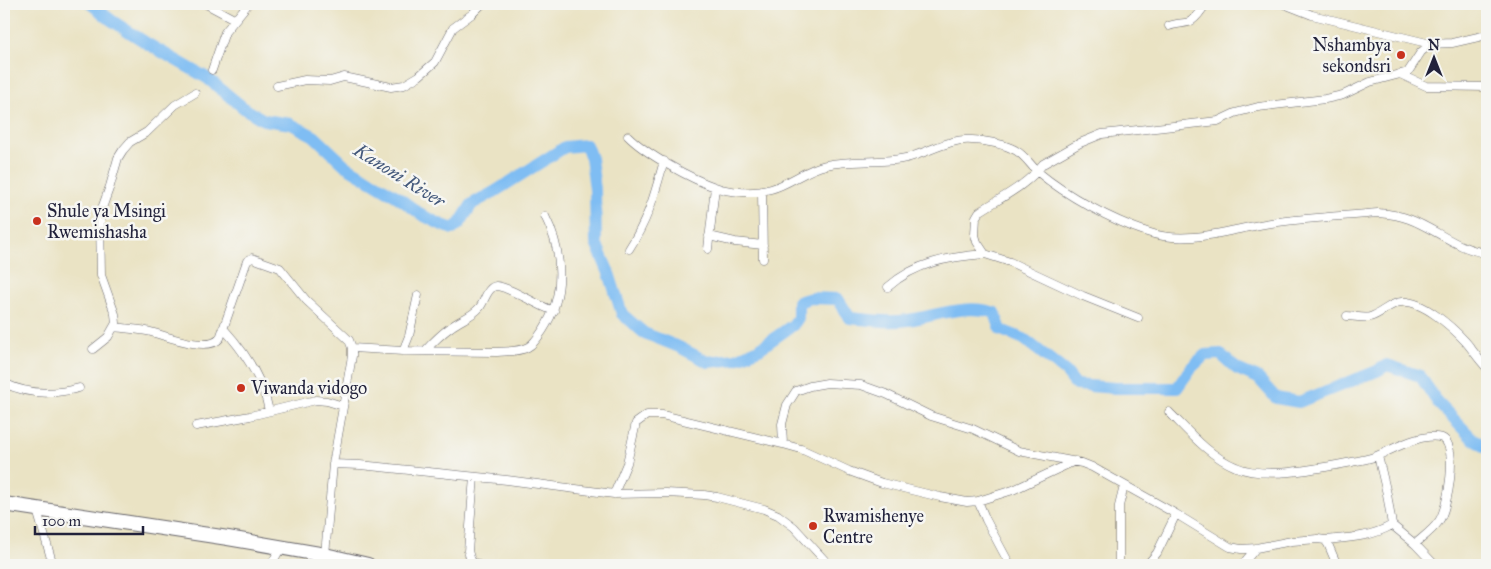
<svg xmlns="http://www.w3.org/2000/svg" width="1491" height="569" viewBox="0 0 1491 569" font-family="'IM FELL Great Primer',serif">
<style>
.lines{fill:none;stroke-linecap:round;stroke-linejoin:round}
.river{stroke:#7fbdf3;stroke-width:12}
.street-casing{stroke:#68666b;stroke-width:9}
.highway-casing{stroke:#68666b;stroke-width:16}
.street{stroke:#fff;stroke-width:8}
.highway{stroke:#fff;stroke-width:14}
.poi-dot{fill:#c8321e;stroke:#f6f6f2;stroke-width:2}
.labels{text-anchor:middle;stroke-width:5;stroke-linejoin:round;paint-order:stroke}
.poi-label{font-size:18px;fill:#22223b;stroke:#f6f6f2;text-anchor:start}
.water-label{font-size:19px;font-style:italic;fill:#43587b;stroke:#f6f6f2}
</style>
<rect width="100%" height="100%" fill="#f6f6f2"/>
<filter id="ink" filterUnits="userSpaceOnUse"><feTurbulence type="fractalNoise" baseFrequency=".02" numOctaves="2"/><feDisplacementMap in="SourceGraphic" scale="10" xChannelSelector="R" yChannelSelector="G"/><feConvolveMatrix kernelMatrix="1 2 1 2 8 2 1 2 1" color-interpolation-filters="sRGB"/></filter>
<filter id="wash" filterUnits="userSpaceOnUse"><feTurbulence type="fractalNoise" baseFrequency=".0096" numOctaves="4" result="noise"/><feDisplacementMap in="SourceGraphic" scale="20" xChannelSelector="R" yChannelSelector="G"/><feGaussianBlur stdDeviation="1.12" result="paint"/><feColorMatrix in="noise" values="0 0 0 0 0 0 0 0 0 0 0 0 0 0 0 0 0 1.4 0 .05"/><feComposite in="paint" operator="in"/></filter>
<g filter="url(#wash)">
<rect width="100%" height="100%" fill="#eae3c4"/>
<g class="lines">
<!-- river -->
<path class="river" d="M91,4L111,20L148,44L207,78L245,109L264,120L291,124L314,136L346,166L396,196L422,215L442,225L453,229L460,223L472,204L494,192L565,147L586,145L591,158L595,190L596,243L609,273L622,314L644,333L679,347L708,362L736,359L759,349L793,325L798,318V302L811,298L838,299L850,318C869,320 889,323 908,320C937,316 966,303 995,313L1001,330L1024,339L1066,372L1076,385L1115,388H1177L1191,368L1205,355L1220,354L1237,369L1258,378L1276,398L1299,402L1377,371L1387,365L1420,376L1438,403L1472,438L1487,448"/>
</g>
</g>
<g filter="url(#ink)">
<g class="lines">
<!-- street casing -->
<g class="street-casing">
<path id="street" d="M206,4L234,19
M1284,4L1312,15L1431,44
M1169,26C1176,23 1182,24 1189,22C1197,19 1201,10 1206,4
M212,70L225,32L248,4
M1400,74L1426,86L1487,87
M277,86L305,80L330,81L344,77L391,87L404,85L419,76L435,62L453,28L472,14L482,4
M628,136C646,154 691,179 715,187C731,193 754,194 771,189C790,184 806,169 826,165C852,159 880,164 906,158C928,153 949,138 972,140C986,141 1002,143 1015,150C1025,155 1030,165 1038,172C1067,196 1111,220 1147,232C1190,247 1235,227 1278,222C1311,218 1345,216 1378,213C1389,214 1399,215 1409,219C1436,229 1458,250 1487,253
M762,191L763,259
M709,236L735,242L763,245
M629,249C649,218 654,196 664,161
M708,249L715,187
M888,287C916,262 949,257 985,254
M1347,316C1354,316 1364,319 1370,317C1381,314 1390,303 1401,302C1421,299 1452,327 1465,341C1473,350 1478,359 1487,368
M1138,318L1083,296L1010,262L985,254L977,242L975,235L976,217L979,212C1002,197 1026,186 1043,164L1080,143L1102,134L1218,121L1235,113L1258,107L1325,99L1343,95L1370,82L1408,72L1421,52L1431,44L1452,43L1487,35
M115,327C127,329 140,329 151,332C166,336 209,353 220,338L247,261L252,258L280,268L306,300L349,340L352,348V356L333,464L325,555
M223,328C245,352 263,379 269,411
M352,348L403,351L497,352C507,351 519,352 528,347C534,344 539,336 543,330C566,295 563,252 545,216
M93,349L108,337L116,323L115,314L101,275L100,219L101,211L110,186L118,158L123,150L130,142L147,132L175,105L195,93
M403,351L409,336L418,295
M425,351C433,342 441,334 451,327C460,320 473,316 480,307C485,301 487,287 496,286C508,286 540,307 554,311
M4,383C28,395 53,395 79,388
M1169,412C1189,432 1209,456 1236,467C1265,480 1321,468 1352,462C1362,460 1372,459 1381,454C1397,447 1425,432 1442,438C1459,445 1448,508 1439,521C1433,530 1423,537 1415,544
M196,426L250,416L316,400L327,401L343,406
M783,444L782,424L787,405L796,391L810,386L827,383L861,385L886,394L931,416L973,429L1019,451L1082,463L1092,467L1176,514L1230,547L1241,549L1256,548L1292,541L1318,539L1325,540L1328,544L1337,565
M1378,456L1387,494L1392,525L1415,544L1435,565
M333,464L360,465L507,480L614,494L666,493L704,495L717,497L764,509L778,515L794,527L829,565
M474,477L468,551L471,561L478,565
M614,494L627,463L636,423L647,415H662L783,444L801,449L849,471L882,483L940,497L967,502L978,501L1013,490L1075,461
M978,501L986,520L1010,565
M37,510L53,565
M1325,540C1348,538 1372,537 1392,525
M271,565L281,547
M1119,565V506L1124,486
M1147,565L1157,553L1176,514
M1242,565L1256,548
M1485,565H1487"/>
</g>
<!-- highway casing -->
<g class="highway-casing">
<path id="highway" d="M4,504L228,538L325,555L368,565"/>
</g>
<!-- street -->
<use href="#street" class="street"/>
<!-- highway -->
<use href="#highway" class="highway"/>
</g>
</g>
<!-- markers -->
<g class="poi-dot">
<circle cx="1401" cy="55" r="5"/>
<circle cx="37" cy="221" r="5"/>
<circle cx="241" cy="388" r="5"/>
<circle cx="813" cy="526" r="5"/>
</g>
<g class="labels">
<!-- poi labels -->
<g class="poi-label">
<text x="1391" y="51" text-anchor="end">Nshambya<tspan x="1391" dy="21">sekondsri</tspan></text>
<text x="47" y="217">Shule ya Msingi<tspan x="47" dy="21">Rwemishasha</tspan></text>
<text x="251" y="394">Viwanda vidogo</text>
<text x="823" y="522">Rwamishenye<tspan x="823" dy="21">Centre</tspan></text>
</g>
<!-- water labels -->
<g class="water-label">
<text transform="translate(400 175) rotate(32)" y="7">Kanoni River</text>
</g>
</g>
<!-- margin -->
<rect width="1491" height="569" fill="none" stroke="#f6f6f2" stroke-width="20"/>
<!-- north arrow -->
<g transform="translate(1434 58)" stroke="#f6f6f2" stroke-width="4" paint-order="stroke">
<path d="M0-4L9 19L0 12L-9 19Z" fill="#22223b"/>
<text y="-8" font-size="14" font-weight="bold" text-anchor="middle" fill="#22223b">N</text>
</g>
<!-- scale -->
<path d="M35 526v8h108v-8" fill="none" stroke="#22223b" stroke-width="2.5"/>
<text x="42" y="526" font-size="15" fill="#22223b" stroke="#f6f6f2" stroke-width="4" paint-order="stroke">100 m</text>
</svg>
